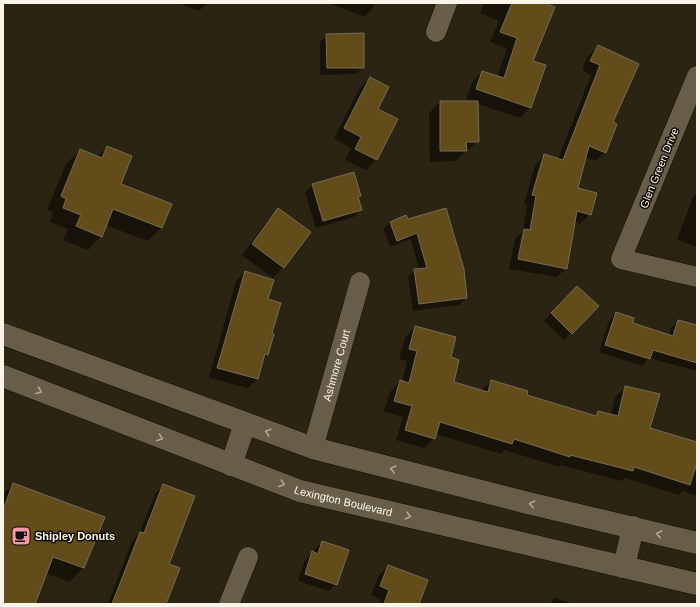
<svg xmlns="http://www.w3.org/2000/svg" width="700" height="607" viewBox="0 0 700 607" font-family="Helvetica,sans-serif">
<style>
.shadow{fill:#0007}
.building{fill:#624c19;stroke:#766c58}
.lines{fill:none;stroke-linecap:round;stroke-linejoin:round}
.minor-casing{stroke:#150d00;stroke-width:21}
.tertiary-casing{stroke:#150d00;stroke-width:23}
.minor{stroke:#675d49;stroke-width:20}
.tertiary{stroke:#675d49;stroke-width:22}
.oneway{stroke:#b0a899}
.labels{text-anchor:middle;stroke-width:3;stroke-linejoin:round;paint-order:stroke}
.street-label{font-size:11px;fill:#faf4e9;stroke:#110e06}
.poi-label{font-size:11px;font-weight:bold;fill:#faf4e9;stroke:#110e06;text-anchor:start}
</style>
<rect width="100%" height="100%" fill="#2c2412"/>
<!-- shadow -->
<path class="shadow" d="M178,3H207L199,11Z
M328,3H376L365,17Z
M484,3H541L532,61L531,107L520,118L478,104V141L455,161L430,162L429,113L440,102H471L466,100L472,82L482,72L497,77L507,49L490,42L499,21L480,13Z
M327,35L363,67L356,74L320,75V42Z
M598,46L612,123L605,152L596,161L585,157L577,188L590,214L580,224L574,222L566,268L557,277L509,269L515,239L523,231L527,205L524,204L535,165L544,155L558,159L591,75L582,70L588,56Z
M370,78L377,109L376,160L366,170L345,160L351,148L334,139L359,89Z
M107,147L120,184L161,228L147,241L106,225L101,236L88,250L63,240L68,229L50,222L53,212L47,210L66,164L80,150L97,157Z
M353,173L360,196L357,198L361,209L354,217L316,228L305,192L312,185Z
M697,193V247L677,240L693,197Z
M279,209L283,267L273,278L242,255L268,220Z
M445,210L466,298L459,305L413,311L408,277L415,270H419L411,239L390,247L383,229L390,222L406,217L407,220Z
M245,272L267,300L270,334L268,355L262,360L257,379L248,388L209,378L236,281Z
M577,287L597,306L564,340L544,321Z
M616,313L631,324L669,336L671,328L678,321L697,326V371L649,358L642,366L599,352L609,321Z
M415,327L450,358L452,383L481,391L491,381L526,395L594,416L598,412L611,416L615,397L626,387L649,429L697,443V496L682,491L679,495L625,478L622,481L560,465L559,467L505,450L501,454L436,434L435,438L424,448L396,440L403,417L384,411L390,392L400,381L402,382L407,361L399,359L405,338Z
M13,484L103,517L83,568L70,582L46,573L34,604H3V494Z
M163,486L167,565L166,601L169,602L168,604H108L132,541L140,532L155,494Z
M323,542L336,584L329,591L298,581L305,560L312,553H314L315,549Z
M388,566L418,604H379L380,599L371,595L379,575Z
M555,598L574,604H550Z"/>
<!-- building -->
<path class="building" d="M512,3H544L555,7L533,61L546,65L531,108L476,89L482,71L504,78L517,38L500,32Z
M364,33V68H327L326,34Z
M598,45L639,64L613,122L617,124L606,153L589,146L578,188L597,193L591,215L577,211L567,269L518,259L524,229L530,230L536,196L532,195L544,154L563,160L600,65L590,61Z
M370,77L389,87L378,109L398,119L377,160L355,149L361,137L344,128Z
M440,101H478L479,142H466L467,151H440Z
M107,146L132,156L121,184L172,204L162,228L113,209L102,237L76,226L81,215L63,208L66,199L61,196L80,149L102,158Z
M354,172L361,196L358,197L362,210L323,221L312,184Z
M278,208L311,232L284,268L252,244Z
M446,208L464,269L467,298L419,304L414,269L427,268L417,233L397,241L390,222L406,215L408,219Z
M245,271L274,280L268,299L281,303L272,333L274,334L268,355L265,354L258,379L217,368Z
M577,286L599,306L572,334L551,313Z
M616,312L634,318L633,323L673,336L678,320L697,325V363L653,350L650,359L605,345Z
M415,326L456,337L451,357L459,360L454,382L488,392L491,380L528,391L527,395L596,416L598,411L618,416L625,386L660,394L650,428L697,442V463L690,485L634,467L633,471L570,455V457L514,439L512,444L440,422L435,439L405,430L412,406L394,401L400,380L409,383L417,351L409,349Z
M13,483L105,517L84,568L53,557L35,604H3V510Z
M163,484L195,496L169,564L180,568L166,604H112L140,532L144,533Z
M322,541L349,550L337,585L305,574L312,551L318,554Z
M388,565L428,580L419,604H384L389,590L380,586Z"/>
<g class="lines">
<!-- minor casing -->
<g class="minor-casing">
<g id="minor">
<path d="M436,32L447,3"/>
<path d="M697,76L621,259L697,277"/>
<path id="s1" d="M313,448L360,282"/>
<path d="M229,604L248,557"/>
</g>
</g>
<!-- tertiary casing -->
<g class="tertiary-casing">
<g id="tertiary">
<path d="M3,334L313,448L528,503L697,543"/>
<path id="s2" d="M3,376L300,491L697,584"/>
<path d="M231,465L245,424"/>
<path d="M624,567L633,527"/>
</g>
</g>
<!-- minor -->
<use href="#minor" class="minor"/>
<!-- tertiary -->
<use href="#tertiary" class="tertiary"/>
</g>
<!-- one-way arrows -->
<defs><path id="oneway-chevron" d="M-2-3.5L2.5 0L-2 3.5" fill="none" stroke-width="1.6" stroke-linecap="round" stroke-linejoin="round"/></defs>
<g class="oneway">
<use href="#oneway-chevron" transform="translate(39 391) rotate(22)"/>
<use href="#oneway-chevron" transform="translate(268 432) rotate(-161)"/>
<use href="#oneway-chevron" transform="translate(160 438) rotate(21)"/>
<use href="#oneway-chevron" transform="translate(393 469) rotate(-166)"/>
<use href="#oneway-chevron" transform="translate(282 484) rotate(20)"/>
<use href="#oneway-chevron" transform="translate(532 504) rotate(-167)"/>
<use href="#oneway-chevron" transform="translate(408 516) rotate(13)"/>
<use href="#oneway-chevron" transform="translate(659 534) rotate(-167)"/>
</g>
<!-- icons -->
<defs>
<g id="cafe-square" transform="scale(1)"><rect x="-9" y="-9" width="18" height="18" rx="4" fill="#f49aa3" stroke="#110e06"/><path d="M-5.5-4.5H6V0H3Q3 3.5 0 3.5H-2.5Q-5.5 3.5-5.5 0ZM3-3.2v2h1.7v-2ZM-6 4.5H4V6H-6Z" fill="#111"/></g>
</defs>
<g fill-rule="evenodd">
<use href="#cafe-square" x="21" y="536"/>
</g>
<g class="labels">
<!-- street labels -->
<g class="street-label">
<text transform="translate(659 168) rotate(-68)" y="4">Glen Green Drive</text>
<text dy="4" stroke="none"><textPath href="#s1" startOffset="86">Ashmore Court</textPath></text>
<text dy="4" stroke="none"><textPath href="#s2" startOffset="363">Lexington Boulevard</textPath></text>
</g>
<!-- poi labels -->
<g class="poi-label">
<text x="35" y="540">Shipley Donuts</text>
</g>
</g>
<!-- border -->
<rect width="700" height="607" fill="none" stroke="#faf4e9" stroke-width="8"/>
</svg>
